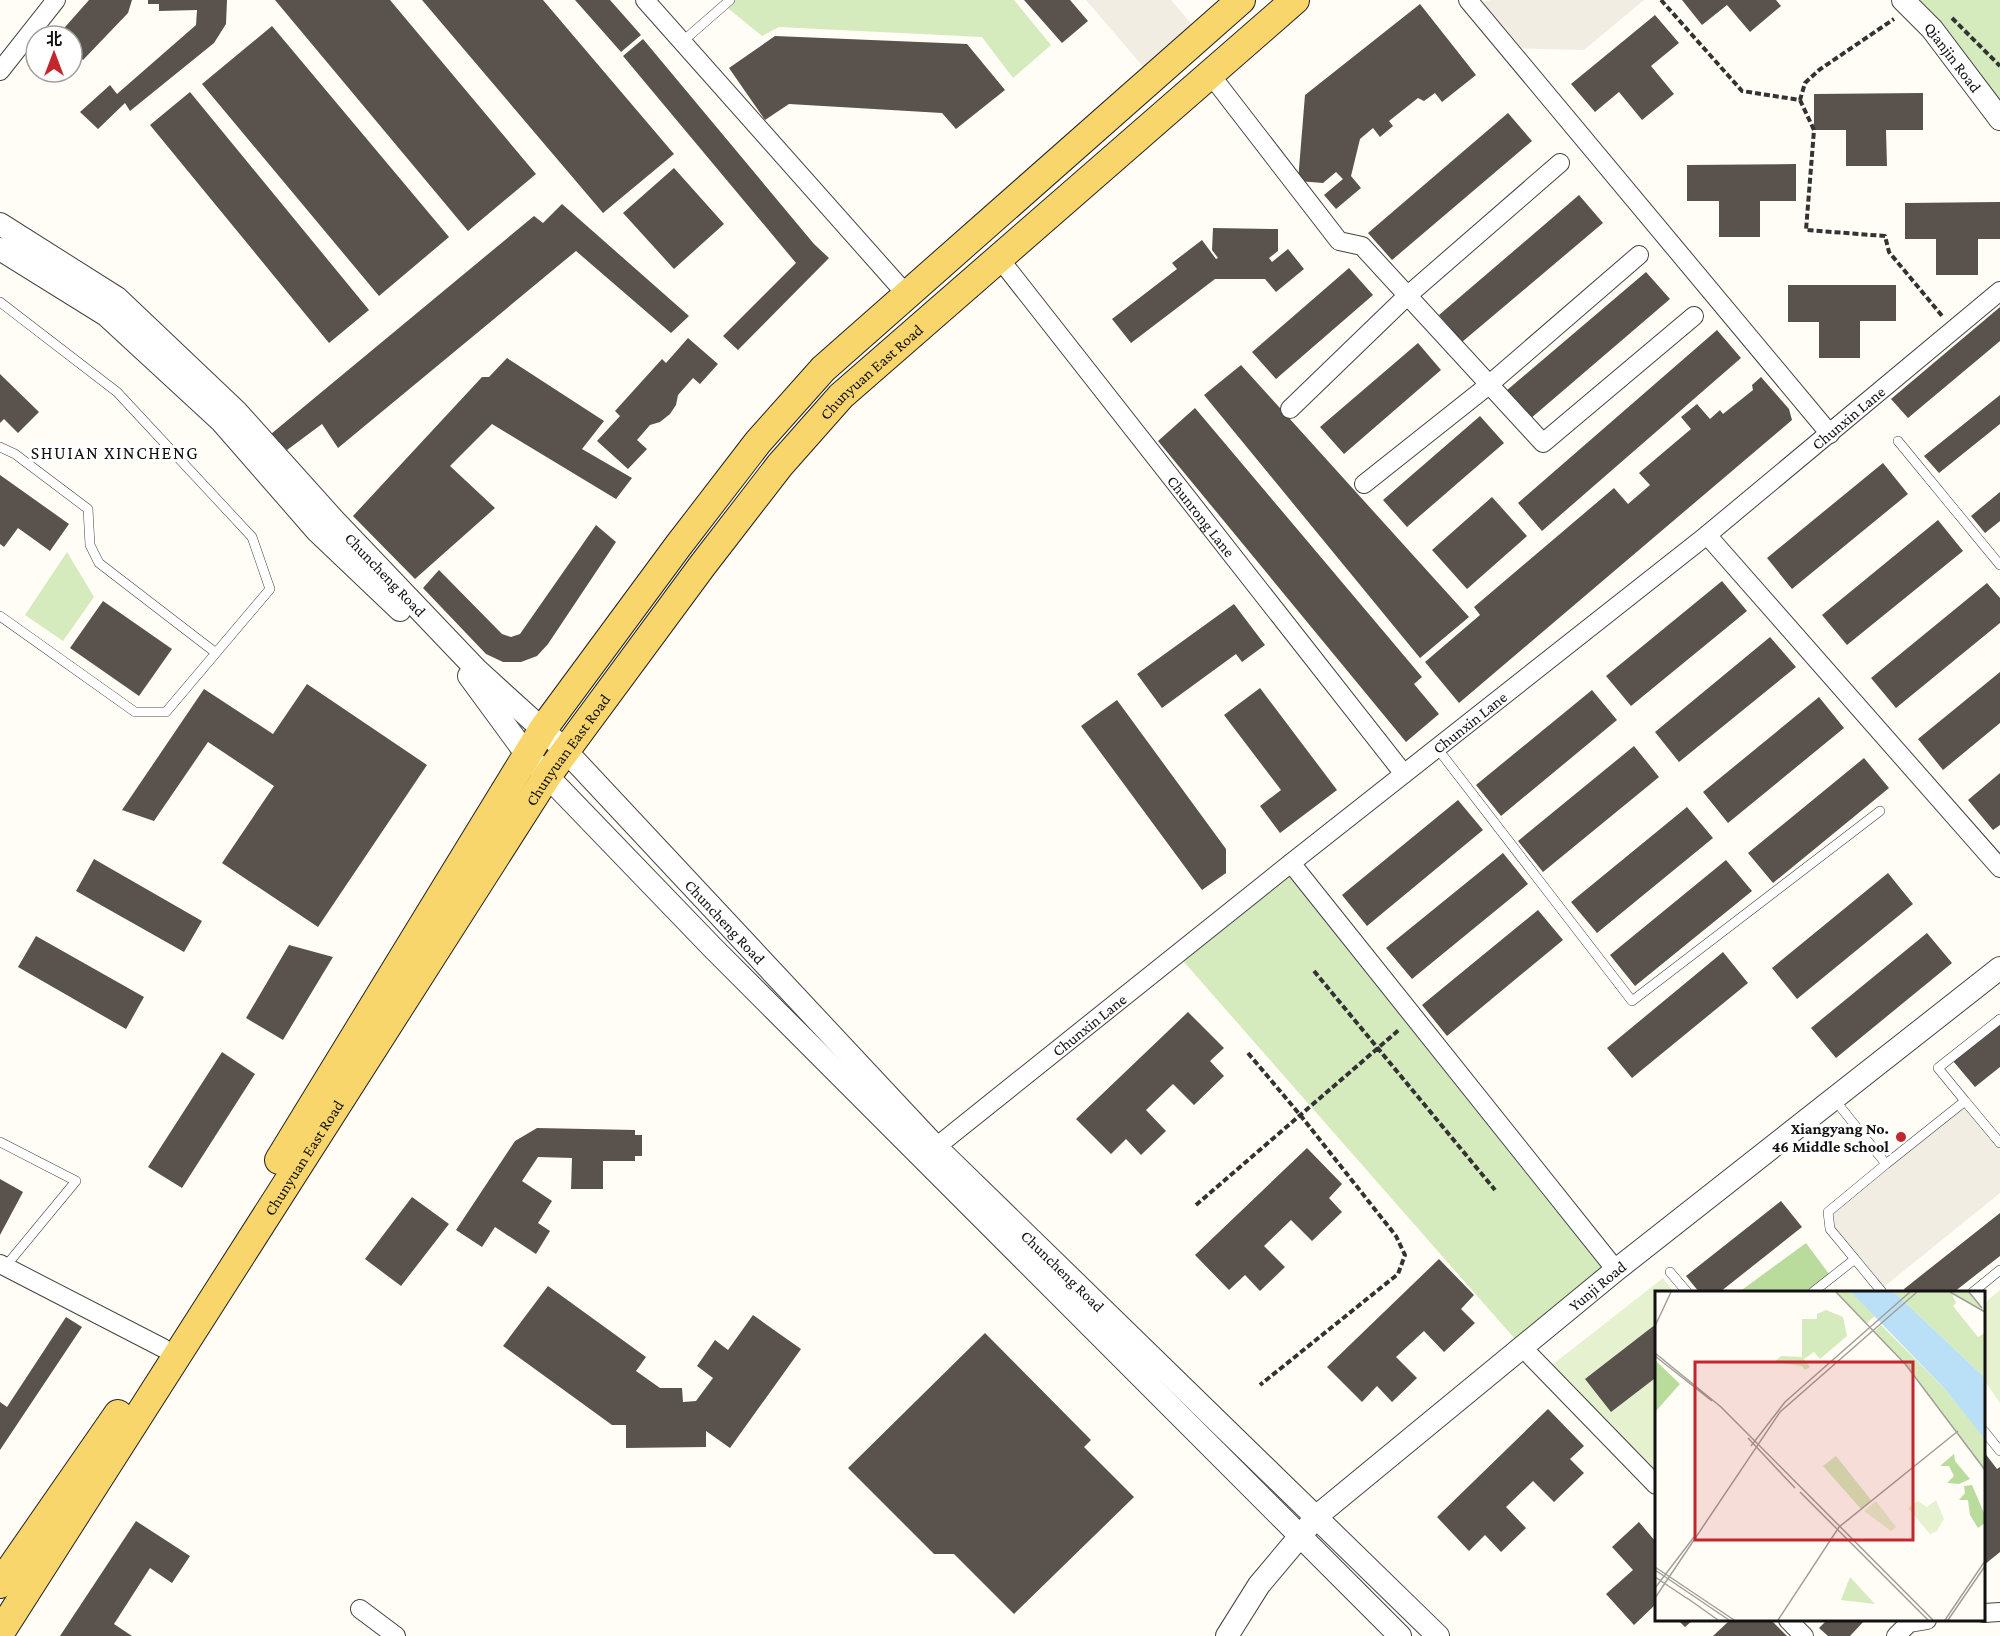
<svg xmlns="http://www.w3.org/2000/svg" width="2000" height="1636" viewBox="0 0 2000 1636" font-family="'Crimson Pro','Noto Sans SC',serif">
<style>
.green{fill:#d5ebbd}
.forest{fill:#b9dc9c}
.pitch{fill:#e6f2cf}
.plaza{fill:#f1ede2}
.building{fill:#5a524d}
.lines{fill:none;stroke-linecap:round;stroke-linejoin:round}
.service-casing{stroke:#444;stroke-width:10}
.minor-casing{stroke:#444;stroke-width:20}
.tertiary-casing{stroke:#444;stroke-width:24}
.primary-casing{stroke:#222;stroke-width:30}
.path{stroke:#333;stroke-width:4;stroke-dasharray:6 3;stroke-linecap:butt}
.service{stroke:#fff;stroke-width:9}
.minor{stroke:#fff;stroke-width:18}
.tertiary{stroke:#fff;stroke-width:22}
.primary{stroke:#f9d66b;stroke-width:28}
.poi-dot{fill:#c4262e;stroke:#fff;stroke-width:2}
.labels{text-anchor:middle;stroke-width:6;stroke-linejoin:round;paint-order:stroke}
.street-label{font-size:16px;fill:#111;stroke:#fff}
.poi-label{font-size:16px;font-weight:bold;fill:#111;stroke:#fff;text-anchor:end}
.neighbourhood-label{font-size:18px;letter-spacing:1.5px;fill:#111;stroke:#fff}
.inset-road{fill:none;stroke:#a09f9a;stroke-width:1.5}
.view{fill:#c4262e;fill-opacity:0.15;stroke:#c4262e;stroke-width:3}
.inset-edge{fill:none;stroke:#111;stroke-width:3}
</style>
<rect width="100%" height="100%" fill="#fffdf5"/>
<!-- green -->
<path class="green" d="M730,0H1014L1051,45L1013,78L982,37L779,27L762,36L724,5Z
M1903,0H2000V119Z
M67,552L94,597L63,641L25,615Z
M1291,863L1616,1270L1522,1347L1177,954Z"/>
<!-- forest -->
<path class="forest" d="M1806,1243L1829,1274L1805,1292H1739Z"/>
<!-- pitch -->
<path class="pitch" d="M1663,1278L1674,1292H1656V1473L1552,1365Z
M2000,1290V1403L1984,1380V1307L1987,1301Z"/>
<!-- plaza -->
<path class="plaza" d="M1086,0H1171L1201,35L1152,77Z
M1491,0H1644L1584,50L1508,48L1471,4Z
M1965,1101L2000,1143V1193L1880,1290L1830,1229L1828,1212Z"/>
<!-- building -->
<path class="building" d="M89,0H132L128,13L83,60L72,49V36L58,35Z
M148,0H227L226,24L214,43L130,111L125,103L98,129L80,112L110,85L117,94L196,25L197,10L159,11V4H148Z
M275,0H390L536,174L468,231Z
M422,0H543L674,154L603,213Z
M575,0H610L641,35L621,52Z
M1024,0H1070L1088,21L1062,43Z
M1682,0H1776L1781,6L1750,32L1727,5L1702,25Z
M1420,4L1476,75L1442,102L1435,93L1424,101L1418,98L1389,121L1393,126L1380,137L1373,128L1360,139L1351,176L1361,188L1336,209L1324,195L1343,179L1336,172L1323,183L1298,181L1305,95Z
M1655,15L1679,43L1651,66L1674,94L1642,120L1619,92L1595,112L1571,84Z
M272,26L449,237L379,296L202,84Z
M775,36L967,44L1005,90L956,129L942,113L789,104L765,120L729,68Z
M643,39L814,244L829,258L738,350L723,336L796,263L623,56Z
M190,92L369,310L329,343L150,125Z
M1923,93V130H1886L1887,166H1846V130H1814V94Z
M1508,113L1532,141L1392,260L1368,233Z
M1796,164V201H1760V237H1719V201H1687V165Z
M674,168L724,224L674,269L623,213Z
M1579,195L1603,223L1462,342L1439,315Z
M2000,202V239H1978V275H1936V239H1905V203Z
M562,204L689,316L671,333L576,251L338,448L322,424L287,450L271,434L534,216L543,223Z
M1213,228L1278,229V251L1269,258L1272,262L1288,249L1304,269L1276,292L1265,279H1215L1131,343L1112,319L1177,269L1172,263L1202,240L1216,259L1218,258L1212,250Z
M1349,268L1373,295L1276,379L1252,352Z
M1646,272L1670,299L1530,419L1506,391Z
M1788,285H1896V321H1860V358H1819V322H1788Z
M2000,307V341L1908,418L1891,399Z
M1717,330L1741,358L1542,531L1518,503Z
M688,338L718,364L700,384L693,378L678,395L676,405L670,414L660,422L650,425L637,440L647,449L628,469L597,441L620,416L615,411L662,359L666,363Z
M1418,343L1441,370L1344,454L1320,427Z
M507,358L604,421L582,449L632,478L616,499L492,424L450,466L495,508L415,579L353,516L482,377H489Z
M1241,365L1469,617L1420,658L1204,395Z
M0,374L39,412L18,433L4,419L0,423Z
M1761,377L1789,409L1792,420L1459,703L1425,662L1480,615L1474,607L1614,488L1628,504L1650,485L1639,473L1691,429L1681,417L1697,404L1710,419L1720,410L1723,414L1753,390L1752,385Z
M2000,395V424L1939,473L1924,456Z
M1195,408L1422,677L1414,684L1439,714L1406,742L1158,441Z
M1480,416L1504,443L1407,527L1383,500Z
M1883,463L1908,494L1792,589L1767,558Z
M0,475L69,524L50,551L18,528L4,547L0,544Z
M2000,492V521L1985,533L1971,516Z
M1492,497L1527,536L1467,589L1432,550Z
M1938,520L1963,551L1847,645L1822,615Z
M596,525L616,542L548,644L537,656L521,662H503L486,654L423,588L439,570L502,634L511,637L520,634Z
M1722,581L1747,611L1631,706L1606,676Z
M1987,583L2000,598V623L1896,708L1871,678Z
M103,601L172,649L139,696L70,648Z
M1234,604L1265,645L1242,662L1236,654L1162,708L1137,674Z
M1770,637L1796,667L1679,762L1655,732Z
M2000,672V723L1943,770L1918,739Z
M307,684L427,765L318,927L222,863L274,786L208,742L154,821L122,810L204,689L273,734Z
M1260,688L1337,790L1280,833L1260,806L1281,790L1224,715Z
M1592,690L1617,720L1501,816L1476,785Z
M1819,697L1844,728L1728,823L1703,792Z
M1117,700L1226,849V873L1202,890L1081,726Z
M1634,746L1659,777L1543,872L1518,841Z
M1864,758L1889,788L1773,883L1748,853Z
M2000,773V825L1993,830L1968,800Z
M1458,800L1483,830L1367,926L1342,895Z
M1687,807L1713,838L1597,933L1571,902Z
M1503,853L1528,884L1412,979L1386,948Z
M94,859L202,921L184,952L76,891Z
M1726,860L1752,891L1635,986L1610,955Z
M1888,873L1913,904L1797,999L1772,968Z
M1538,910L1563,940L1447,1036L1422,1005Z
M1927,933L1952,963L1836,1058L1811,1028Z
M36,936L144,997L126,1029L18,967Z
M289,945L333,957L283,1040L246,1018Z
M1723,952L1748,983L1632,1078L1607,1048Z
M1188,1012L1224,1048L1210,1061L1224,1076L1194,1105L1173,1084L1146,1110L1166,1131L1141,1155L1126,1139L1111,1154L1076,1119Z
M2000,1024V1067L1975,1087L1953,1061Z
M222,1052L255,1074L182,1188L148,1167Z
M537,1128L635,1130V1135H642V1156H635V1161H603V1189H571L572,1158L538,1157L522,1181L552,1201L538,1223L550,1231L536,1254L495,1227L482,1247L456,1230L515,1141Z
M1307,1148L1342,1184L1329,1198L1342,1212L1312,1241L1291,1220L1264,1246L1285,1267L1260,1291L1245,1275L1229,1290L1195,1255Z
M0,1179L23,1192L0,1235Z
M412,1197L449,1224L401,1286L365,1259Z
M1781,1201L1802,1227L1720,1292H1699L1686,1276Z
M2000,1213V1256L1954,1292H1906L1904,1289Z
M1439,1259L1474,1295L1461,1309L1475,1323L1444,1352L1424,1331L1396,1357L1417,1378L1392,1402L1377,1386L1362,1402L1327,1367Z
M548,1286L646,1357L636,1371L660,1388H682L683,1402L696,1401L713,1378L697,1366L715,1340L728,1350L753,1315L801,1349L730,1448L706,1431V1447L626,1448V1425H612L503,1346Z
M66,1317L82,1327L0,1450V1402L7,1407Z
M1656,1324V1382L1654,1379L1611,1412L1585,1379Z
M985,1333L1091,1440L1084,1447L1134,1497L1014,1614L954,1554H934L848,1468Z
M1548,1409L1584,1446L1570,1459L1584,1473L1554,1502L1533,1481L1506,1507L1526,1528L1501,1552L1485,1535L1469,1551L1437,1517Z
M1984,1452L1997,1469L2000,1467V1552L1984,1565Z
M136,1521L190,1556L172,1583L150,1568L114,1624L132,1636H60Z
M1639,1522L1656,1542V1604L1634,1625L1606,1594L1633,1570L1612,1547Z
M1678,1620H1693L1685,1627Z
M1730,1620H1771L1787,1636H1713Z
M1827,1620H1865L1850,1636H1828L1819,1628Z"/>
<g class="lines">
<!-- service casing -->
<g class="service-casing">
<path id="service" d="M682,42L730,0
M0,302L117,392L252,537L270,589L166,712H135L0,616
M1898,441L2000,565
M0,447L15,454L88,509L90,545L99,563L216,653
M1437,748L1632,1001L1880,811
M1834,1099L1886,1164L1965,1101L2000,1143
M1965,1101L1938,1068L2000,1019
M0,1142L76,1181L5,1267
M1670,1272L1687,1292
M1813,1292L1855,1259
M1882,1292L1830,1229L1828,1212L1886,1164
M1973,1292L2000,1270
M1984,1431L2000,1451"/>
</g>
<!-- minor casing -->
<g class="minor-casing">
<g id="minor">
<path d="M645,0L906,294"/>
<path d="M1468,0L1830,434"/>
<path d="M0,71L56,0"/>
<path d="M1210,74L1339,241L1362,246L1543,443L1694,316"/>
<path id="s1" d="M999,258L1404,774"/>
<path d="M1290,409L1407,296L1560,163"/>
<path d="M1364,484L1485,388L1639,255"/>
<path d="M1707,535L2000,868"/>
<path d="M1291,863L1616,1270"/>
<path id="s2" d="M936,1147L1291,863L1707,535L2000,291"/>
<path d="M0,1264L163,1348"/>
<path d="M1522,1347L1656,1485"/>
<path d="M360,1609L396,1636"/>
<path d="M1984,1613L2000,1612"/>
<path d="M1788,1620L1804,1636"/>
<path d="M1896,1636L1909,1623L1927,1620"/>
</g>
</g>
<!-- tertiary casing -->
<g class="tertiary-casing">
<g id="tertiary">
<path id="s3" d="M1903,0L1932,29L2000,119"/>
<path id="s4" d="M0,224L117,298L237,412L333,519L478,671L565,750L936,1147L1438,1636"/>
<path d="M0,249L106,315L222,422L317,531L400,610"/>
<path d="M469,676L527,755L713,948L1400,1636"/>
<path id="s5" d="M1227,1636L1259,1585L1317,1516L1616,1270L2000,968"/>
</g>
</g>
<!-- primary casing -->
<g class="primary-casing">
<g id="primary">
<path d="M279,1160L543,729L678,546L758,442L823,369L1241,0"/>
<path d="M0,1584L118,1414"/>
<path id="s6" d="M0,1633L547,776L702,566L780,465L841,396L1295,0"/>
</g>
</g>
<!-- path -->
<path class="path" d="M1661,0L1742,91L1800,100L1805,83L1819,70L1894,19
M1952,18L2000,66
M1800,100L1814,130L1806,230L1885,236L1889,252L1943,317
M1314,971L1495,1190
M1248,1053L1301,1116L1396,1236L1405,1255L1398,1274L1260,1385
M1196,1205L1400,1029"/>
<!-- service -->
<use href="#service" class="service"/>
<!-- minor -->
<use href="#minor" class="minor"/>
<!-- tertiary -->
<use href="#tertiary" class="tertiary"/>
<!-- primary -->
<use href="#primary" class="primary"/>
</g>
<!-- markers -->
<circle class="poi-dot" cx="1901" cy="1137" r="6"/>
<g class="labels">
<!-- street labels -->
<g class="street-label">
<text dy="6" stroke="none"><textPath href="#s3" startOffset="76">Qianjin Road</textPath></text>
<text dy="6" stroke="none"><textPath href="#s6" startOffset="1536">Chunyuan East Road</textPath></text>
<text dy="6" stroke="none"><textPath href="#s2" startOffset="1168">Chunxin Lane</textPath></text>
<text dy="6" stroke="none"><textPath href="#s1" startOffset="328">Chunrong Lane</textPath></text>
<text dy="6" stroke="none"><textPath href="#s4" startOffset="524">Chuncheng Road</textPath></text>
<text dy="6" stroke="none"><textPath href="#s2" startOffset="682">Chunxin Lane</textPath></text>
<text dy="6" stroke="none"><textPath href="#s6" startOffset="1050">Chunyuan East Road</textPath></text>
<text dy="6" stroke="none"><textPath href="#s4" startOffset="1010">Chuncheng Road</textPath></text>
<text dy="6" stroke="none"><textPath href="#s2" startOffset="196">Chunxin Lane</textPath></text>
<text dy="6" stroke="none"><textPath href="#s6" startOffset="564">Chunyuan East Road</textPath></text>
<text dy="6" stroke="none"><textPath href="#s4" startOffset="1496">Chuncheng Road</textPath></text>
<text dy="6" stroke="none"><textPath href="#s5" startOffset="513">Yunji Road</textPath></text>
</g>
<!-- poi labels -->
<g class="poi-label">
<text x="1889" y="1134">Xiangyang No.<tspan x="1889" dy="18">46 Middle School</tspan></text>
</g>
<!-- neighbourhood labels -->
<g class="neighbourhood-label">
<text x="115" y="459">SHUIAN XINCHENG</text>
</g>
</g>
<!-- overview -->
<g transform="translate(1655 1291)">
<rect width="330" height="330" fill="#fffdf5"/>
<path d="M181,1H196L221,24L211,33ZM239,1H314L330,21L297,3L301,12L298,15L323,46L330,42V87ZM171,19L188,26L192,45L165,68L159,61L149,68L155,76L150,79L147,75L119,71L126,65L147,66V28H162V23ZM226,34L290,98L325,140L330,148V179L251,74L219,41ZM181,165L216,209L206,218L168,175ZM195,286L220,313L186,309Z" fill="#d5ebbd"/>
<path d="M0,69L25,93L1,120L0,119ZM299,163L300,170L315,188L304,193L292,192L299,185L294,175H285ZM317,194L329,222L330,232L323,237L315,224L313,209H304L310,202L309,195Z" fill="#b9dc9c"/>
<path d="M281,209L289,228L282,240L275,243L253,217L263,210L272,216ZM221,210L241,236L236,240L209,220Z" fill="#e6f2cf"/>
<path d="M196,1H239L330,87V148L290,98Z" fill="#b9e0f7"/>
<path class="inset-road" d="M181,1L251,74L330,179M295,1L330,21M314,1L327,17M0,35L16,1M0,62L66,116L278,329M0,65L57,110M93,147L140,197M96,155L130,111L255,1M145,201L273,329M0,276L79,329M0,279L74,329M0,286L33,308M0,297L39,246M0,307L125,121L262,1M32,307L63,329M123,329L184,236L303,140M290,329L330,270M293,329L330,275"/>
<path class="view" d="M40,71H258V249H40Z"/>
<rect width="330" height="330" class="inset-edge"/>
</g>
<!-- north arrow -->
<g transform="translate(54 54)"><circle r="28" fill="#ffffff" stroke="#a0a0a0" stroke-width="1.5"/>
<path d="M0-4.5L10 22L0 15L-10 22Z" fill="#c4262e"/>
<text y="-9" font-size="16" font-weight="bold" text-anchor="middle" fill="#111111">北</text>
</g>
</svg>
